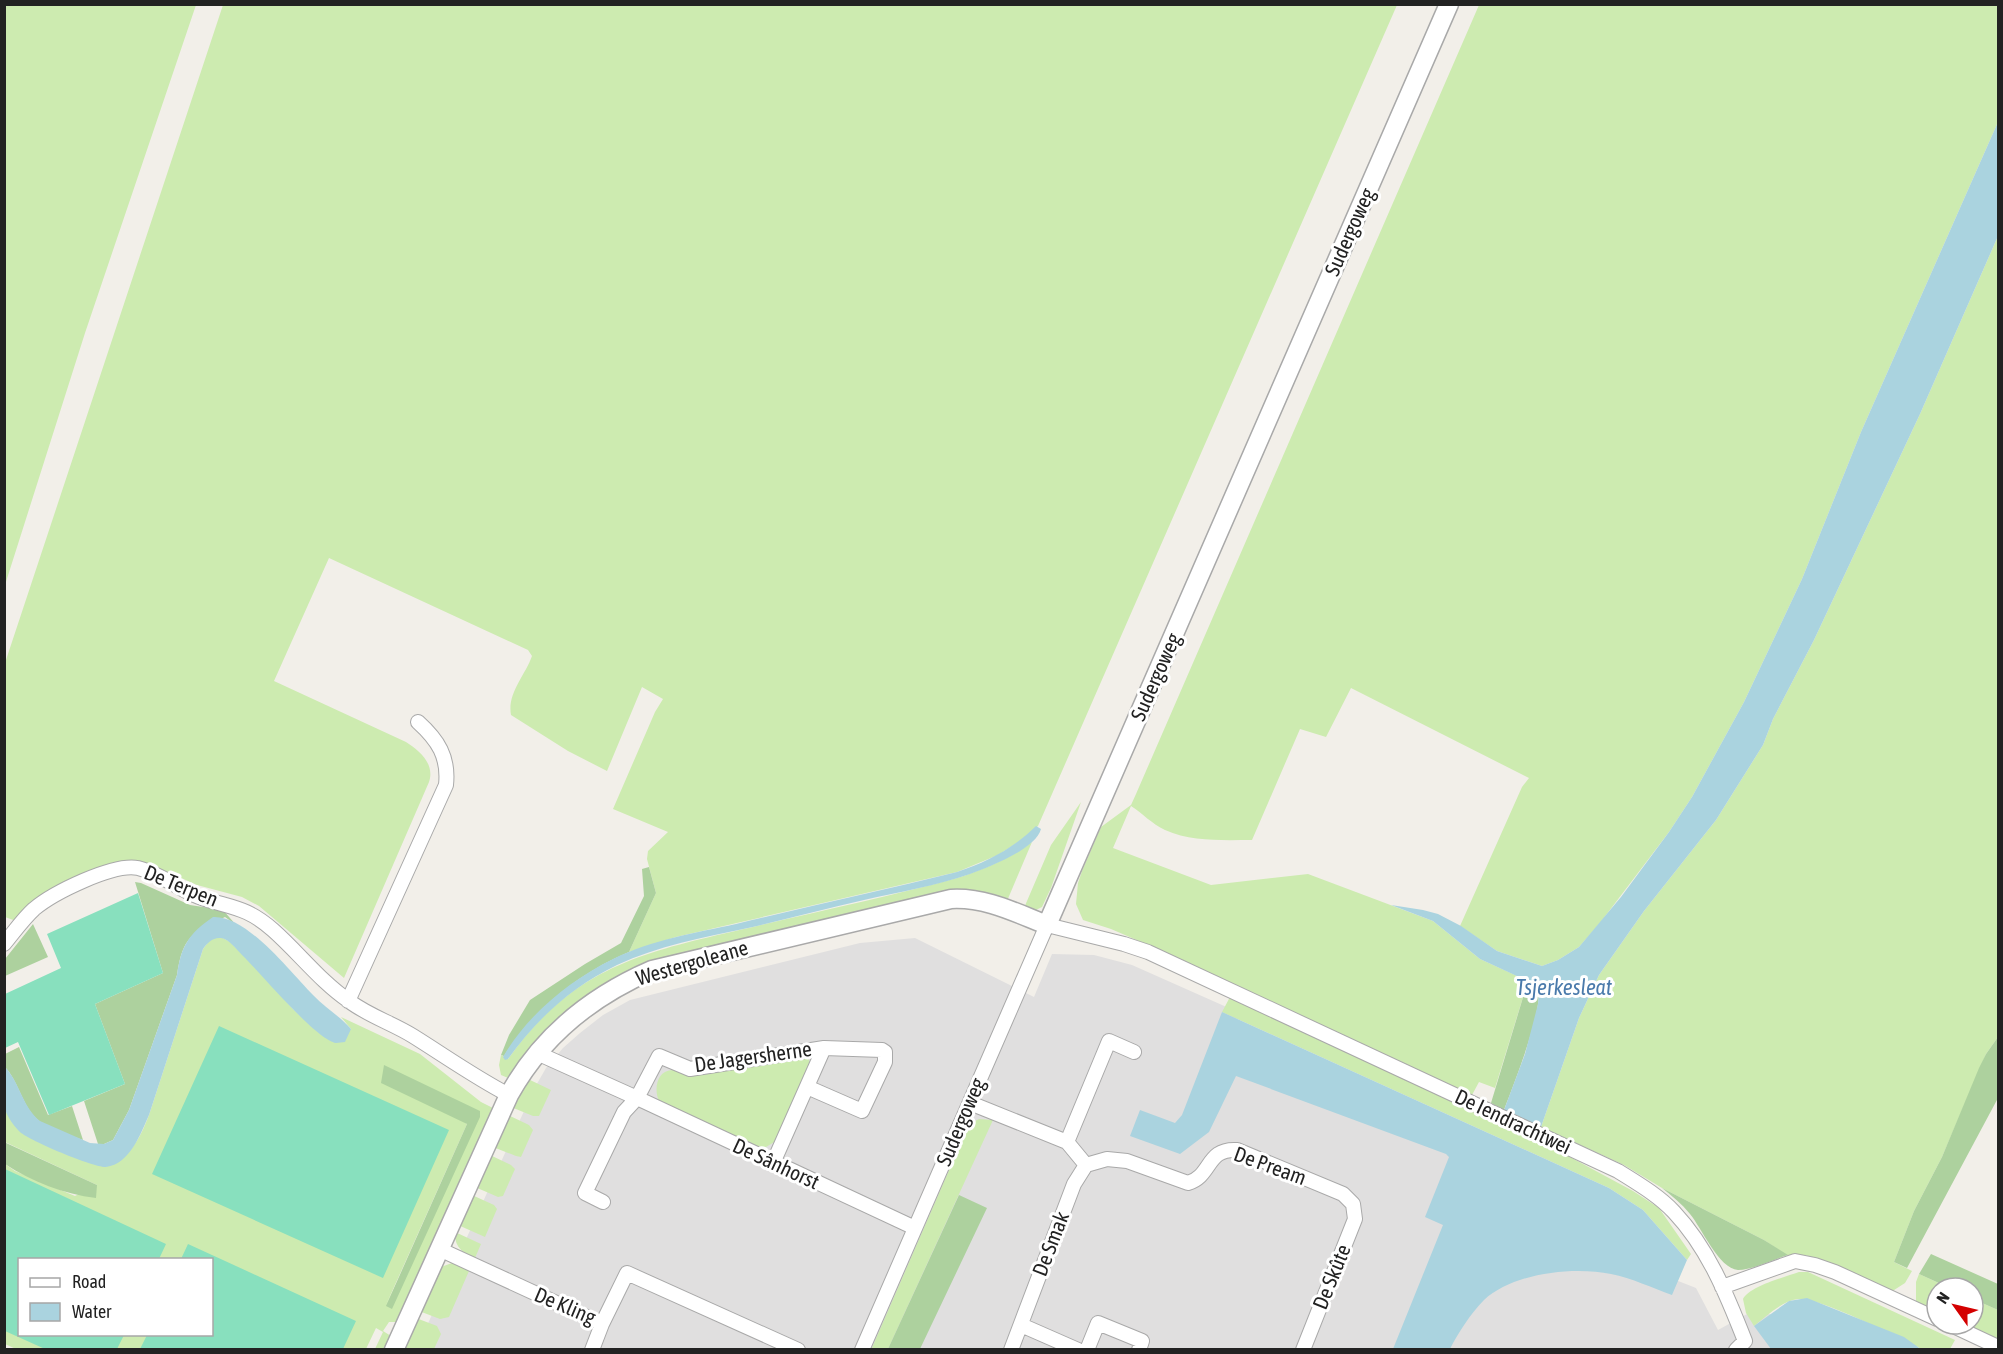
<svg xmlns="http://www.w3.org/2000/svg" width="2003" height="1354" viewBox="0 0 2003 1354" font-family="'Asap Condensed',sans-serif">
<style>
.residential{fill:#e0dfdf}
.grass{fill:#cdebb0;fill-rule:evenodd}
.forest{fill:#add19e}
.pitch{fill:#88e0be}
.water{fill:#aad3df}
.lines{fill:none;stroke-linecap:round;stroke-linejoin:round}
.minor-casing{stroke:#a9a9a9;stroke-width:16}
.tertiary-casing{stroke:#a9a9a9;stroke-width:21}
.minor{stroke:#fff;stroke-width:14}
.tertiary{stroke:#fff;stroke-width:18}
.labels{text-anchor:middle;stroke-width:6;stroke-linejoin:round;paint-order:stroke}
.street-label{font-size:21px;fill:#222;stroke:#fff}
.water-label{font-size:22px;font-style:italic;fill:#4a7aab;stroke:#fff}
</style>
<rect width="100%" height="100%" fill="#f2efe9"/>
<!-- residential -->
<path class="residential" d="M915,938L1034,997L1052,954L1094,955L1132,965L1240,1013L1228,1042L1476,1147L1457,1194L1696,1288L1718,1330L1758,1308L1838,1350H416L534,1089L546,1068L563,1048L580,1033L603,1015L630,1000L860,943Z"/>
<!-- grass -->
<path class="grass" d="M5,4L196,5L85,333L5,585Z
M223,5H1397L1038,826L1020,841L998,855L957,872L676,937L629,952L656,893L647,859L648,851L668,832L613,809L655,712L663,699L642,687L607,771L568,751L511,715C507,693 525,676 532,656L528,650L329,558L274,681L406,742C420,751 435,764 429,782L344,978L259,906L242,897L197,885L163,870L144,865L42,897L31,903L16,921L5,917V663Z
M1479,5H1998V122L1861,432L1802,579L1744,702L1692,797L1669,832L1600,923L1579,947L1558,960L1542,966L1497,951L1460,926L1522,787L1529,778L1351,688L1326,737L1300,729L1252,840C1223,840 1192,842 1165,830C1152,824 1142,813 1131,806L1113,848L1211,885L1308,874L1433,921L1480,959L1528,981L1495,1088L1479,1082L1472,1095L1176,957L1111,929L1083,920L1076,904L1078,883L1082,871L1101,827L1131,805L1136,794Z
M1998,236V1037L1986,1054L1942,1157L1914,1211L1894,1262L1912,1271L1905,1283L1891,1292L1820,1260L1805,1255L1788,1256L1764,1240L1662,1188L1624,1165L1541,1127L1579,1018L1599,975L1644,911L1716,820L1763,745L1773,719L1814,640L1920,414Z
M1081,802L1051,888L1042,907L1034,911L1024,908L1051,845Z
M1032,842L1007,901L985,894L608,983C567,1007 537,1041 508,1078L501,1075L499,1065L501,1055L508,1059C576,963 649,951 757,926C824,910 891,896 957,878C984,869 1009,859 1032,842Z
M214,938H223L230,942L259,971L293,1009L323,1036L351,1029L341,1017L420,1054L481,1102L493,1108L398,1320L396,1322H389L383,1331L391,1336L385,1349H375L383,1332L376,1328L366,1349L18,1350L5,1344V1164L15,1171L75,1196L97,1185L5,1142L4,1109L21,1132L105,1167C130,1159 140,1138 149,1115L203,949L209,941ZM384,1066L480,1112L386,1305L467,1124ZM20,1260H212V1334H20Z
M1230,997L1570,1157L1633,1191L1659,1208L1691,1254L1687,1260L1643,1210L1609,1188L1222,1012Z
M805,1056L808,1058L811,1064L776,1141L766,1147L759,1148L660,1103C653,1091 656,1069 674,1070C679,1071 684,1073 689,1074C695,1076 702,1074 708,1074Z
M528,1079L551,1090L539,1116H533L511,1107Z
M508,1115L529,1125L533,1130L521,1157L516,1156L493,1147Z
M979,1119L993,1120L888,1349L871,1350L969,1124Z
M490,1155L511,1165L515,1169L503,1196L498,1197L475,1187Z
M472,1195L494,1205L497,1209L485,1237L458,1225Z
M455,1232L481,1244L475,1258C463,1253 454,1247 455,1232Z
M452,1263L469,1271L449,1317L440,1319L419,1311L441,1267Z
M1799,1272H1808L1955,1340L1950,1349H1920L1918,1347C1894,1336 1820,1297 1798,1299C1782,1301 1766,1316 1754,1326L1746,1313L1743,1299C1750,1286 1785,1277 1799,1272Z
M1919,1274L1950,1288H1937V1314L1916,1304V1282Z
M1973,1299L1998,1310V1342L1959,1324H1973Z
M416,1318L437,1326L441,1334L434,1349L402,1350Z"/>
<!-- forest -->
<path class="forest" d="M649,867L656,893L629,952C579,973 534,1009 504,1056L501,1055L509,1035L530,1000L585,964L621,943L644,896L642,869Z
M135,882L141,883L190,905L223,910L236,925L225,917C191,934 183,936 177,975L129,1110L113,1140L104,1144H98L84,1101L125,1084L95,1004L163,973Z
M33,924L48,957L5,976V959Z
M1528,981C1533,983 1537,985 1538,990C1544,1008 1512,1089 1504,1110L1491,1103Z
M1998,1037V1098L1907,1268L1894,1262L1914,1211L1942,1157L1979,1068L1986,1054Z
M19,1047L48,1115L72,1106L83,1140C68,1134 44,1129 33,1115C21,1101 18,1081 5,1067V1054Z
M384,1065L480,1111V1117L392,1309L386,1306L467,1124L381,1083Z
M4,1142L97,1185L96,1198C64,1194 32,1182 5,1164Z
M1662,1188L1764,1240L1788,1255C1774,1259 1752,1270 1738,1270C1719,1269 1701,1227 1690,1214C1682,1204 1672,1196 1662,1188Z
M959,1195L987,1208L920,1349H888Z
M1931,1254L1998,1284V1310L1973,1299V1288H1950L1919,1274Z"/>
<!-- pitch -->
<path class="pitch" d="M138,893L163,973L95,1004L125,1084L49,1115L18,1042L5,1048V994L61,968L47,934Z
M219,1026L449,1130L383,1278L152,1174Z
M5,1169L166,1244L159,1259L20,1260V1334L124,1335L117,1349H45L5,1331Z
M188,1244L356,1321L343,1349H140L147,1335L212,1334V1260L181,1259Z"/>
<!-- water -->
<path class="water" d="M1998,122V236L1920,414L1814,640L1773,719L1763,745L1716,820L1644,911L1599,975L1579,1018L1541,1127L1504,1110L1525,1054L1538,1004L1539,991L1534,984L1480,959L1433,921L1391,905L1423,910L1438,914L1461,926L1497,951L1542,966L1558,960L1579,947L1621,897L1669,832L1692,797L1744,702L1802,579L1861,432Z
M1036,826L1041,829C1036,849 989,867 970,874C935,886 899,892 864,900C825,909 787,919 748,928C704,937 658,946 617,965C571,987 537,1019 508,1059L505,1060L503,1057C527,1015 570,980 613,959C651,940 695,933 736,924C810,906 884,890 957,872C987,862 1014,848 1036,826Z
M213,917C247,915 290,972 313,995C325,1008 340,1016 351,1029L345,1042C342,1042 339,1043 336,1043C316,1040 260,972 242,955C236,949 229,939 221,938C213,937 207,943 203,949L149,1115C141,1133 130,1164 106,1167C95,1168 30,1141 20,1132C15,1127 7,1117 5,1109C2,1097 4,1080 5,1067C20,1083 23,1108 40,1121L90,1143L104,1144L113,1140L129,1110L177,975C181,947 188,934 213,917Z
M1222,1012L1609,1188L1643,1210L1687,1260L1672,1295C1652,1288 1632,1278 1611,1274C1573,1266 1513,1273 1484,1300C1471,1313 1458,1333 1450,1349H1393L1443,1225L1425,1217L1449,1157L1446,1154L1236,1076L1209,1132L1180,1154L1130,1136L1140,1110L1175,1123L1182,1115Z
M1807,1298L1904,1337L1918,1347L1920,1349H1771L1754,1326L1789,1301Z"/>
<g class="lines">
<!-- minor casing -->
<g class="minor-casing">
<path id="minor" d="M4,944C14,932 23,919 34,909C53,893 113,863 138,868C160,873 178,889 199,897C230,908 246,906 273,930C299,953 320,981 349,1001C369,1016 392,1023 413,1036C445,1056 476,1078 509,1095
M348,1001L446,785C449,757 438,740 418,722
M537,1053L637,1098L659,1056L690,1069L824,1048L882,1050L885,1052V1062L862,1111L807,1087
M970,1103L1067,1142L1086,1165L1107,1159L1127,1161L1188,1183C1212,1176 1206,1148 1237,1150L1343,1194L1353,1204L1355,1219L1303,1350
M1067,1142L1109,1041L1134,1052
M773,1163L824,1048
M603,1202L585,1193L624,1112L637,1098L915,1228
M439,1249L602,1324L627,1273L798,1350
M1722,1287L1795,1261L1815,1265L1835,1272L1937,1319
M1949,1324L1998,1347
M1021,1325L1078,1350
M592,1350L602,1324
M862,1350L1047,925L1124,944L1148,952L1618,1171C1637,1183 1658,1195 1674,1212C1708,1248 1727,1295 1745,1341L1736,1350
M1011,1350L1074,1184L1086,1165
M1087,1350L1098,1323L1142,1341L1139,1350"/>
</g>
<!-- tertiary casing -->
<g class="tertiary-casing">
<path id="tertiary" d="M394,1350L509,1095C541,1037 592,996 652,970L951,899C986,897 1016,913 1047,925L1449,4"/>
</g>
<!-- minor -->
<use href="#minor" class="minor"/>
<!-- tertiary -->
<use href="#tertiary" class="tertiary"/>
</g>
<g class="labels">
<!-- street labels -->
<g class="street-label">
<text transform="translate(1350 232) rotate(-66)" y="7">Sudergoweg</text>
<text transform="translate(1156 677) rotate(-66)" y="7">Sudergoweg</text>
<text transform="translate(181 886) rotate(22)" y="7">De Terpen</text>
<text transform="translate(692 963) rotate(-16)" y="7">Westergoleane</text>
<text transform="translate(753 1057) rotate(-8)" y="7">De Jagersherne</text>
<text transform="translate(961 1122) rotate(-67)" y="7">Sudergoweg</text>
<text transform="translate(1513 1122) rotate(25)" y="7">De Iendrachtwei</text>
<text transform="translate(776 1164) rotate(25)" y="7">De Sânhorst</text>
<text transform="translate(1270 1166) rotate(20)" y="7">De Pream</text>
<text transform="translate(1051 1244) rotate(-69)" y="7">De Smak</text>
<text transform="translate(1332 1277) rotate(-68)" y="7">De Skûte</text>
<text transform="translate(565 1306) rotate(23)" y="7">De Kling</text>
</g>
<!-- water labels -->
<g class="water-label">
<text x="1564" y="995">Tsjerkesleat</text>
</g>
</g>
<!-- border -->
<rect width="2003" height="1354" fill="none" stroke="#222222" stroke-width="12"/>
<!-- legend -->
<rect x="18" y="1258" width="195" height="78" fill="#ffffff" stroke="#a7a7a7" stroke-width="1.5"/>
<rect x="30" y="1278" width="30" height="9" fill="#ffffff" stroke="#a7a7a7" stroke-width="1.5"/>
<text x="72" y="1288" font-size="18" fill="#222222">Road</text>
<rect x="30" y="1303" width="30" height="18" fill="#aad3df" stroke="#a7a7a7" stroke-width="1.5"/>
<text x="72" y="1318" font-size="18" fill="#222222">Water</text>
<!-- north arrow -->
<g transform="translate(1955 1306) rotate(304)"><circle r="28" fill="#ffffff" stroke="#a7a7a7" stroke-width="1.5"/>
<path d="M0-4.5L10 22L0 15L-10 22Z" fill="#d40000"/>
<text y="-9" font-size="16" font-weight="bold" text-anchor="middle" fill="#222222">N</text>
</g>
</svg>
